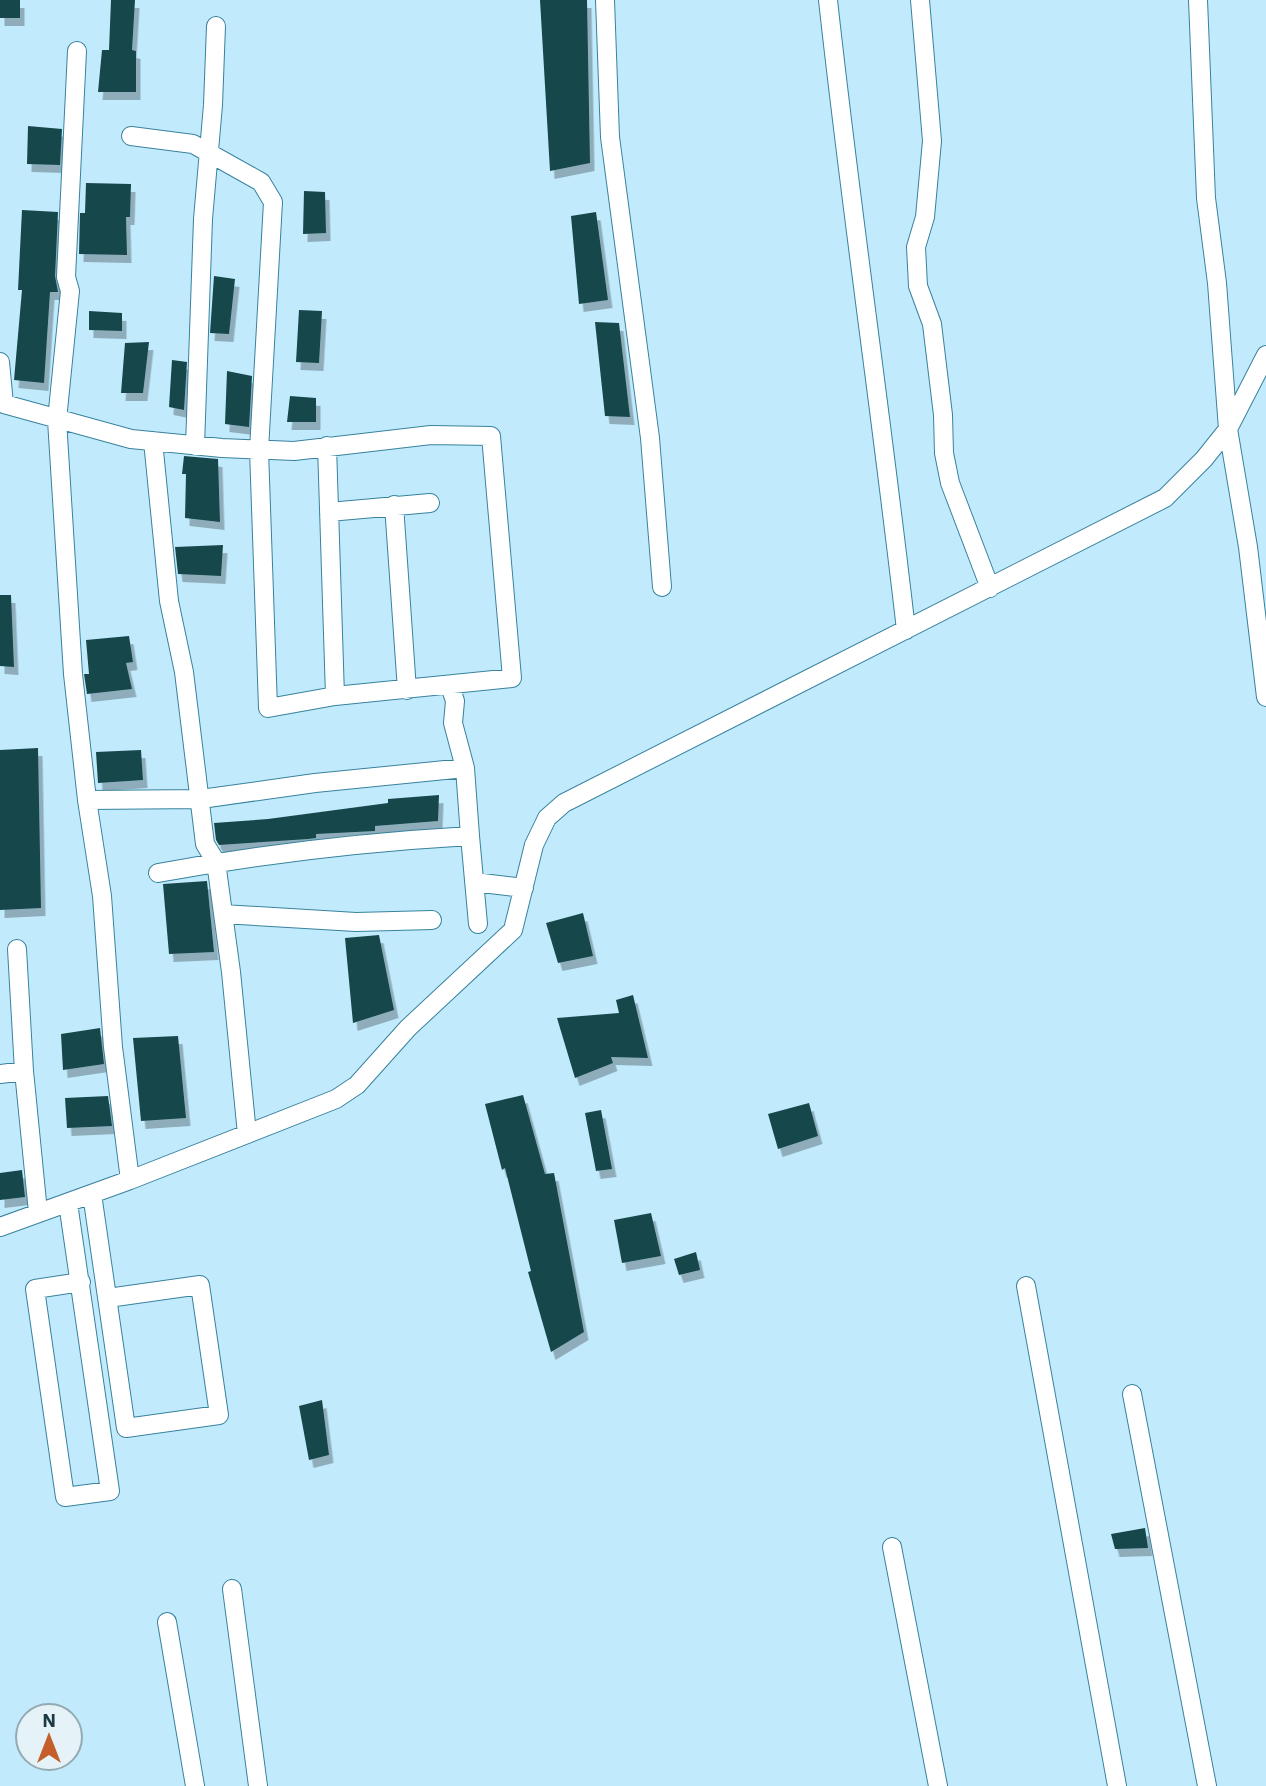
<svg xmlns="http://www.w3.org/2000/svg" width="1266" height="1786" viewBox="0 0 1266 1786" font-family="'IBM Plex Sans',sans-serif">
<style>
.building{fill:#18464b;filter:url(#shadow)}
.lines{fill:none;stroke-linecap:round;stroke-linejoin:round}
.minor-casing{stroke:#38829d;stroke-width:20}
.minor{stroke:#fff;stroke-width:18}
</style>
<defs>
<filter id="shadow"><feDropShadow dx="4.5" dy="8" stdDeviation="0" flood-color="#0004"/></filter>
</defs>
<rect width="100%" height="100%" fill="#c1ebfd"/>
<!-- building -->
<path class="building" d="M0,0H20V18H0Z
M111,0H135L132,50L136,51V92H98L102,50H109Z
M540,0H587L590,163L550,171Z
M28,126L62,129L60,165L27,164Z
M86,183L131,184L130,217H126L127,255L79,254L80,213H85Z
M304,191L325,192L326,233L303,234Z
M22,210L58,212L55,276L58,292H50L44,383L14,380L22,290H18Z
M596,212L608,300L579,304L571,216Z
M214,276L235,279L229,334L210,333Z
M299,310L322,311L319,363L296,362Z
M89,311L122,313V331L89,330Z
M595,322L619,323L630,417L605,416Z
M149,342L143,393H121L125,343Z
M172,360L187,362L184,410L169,407Z
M227,371L252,376L249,427L225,424Z
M290,396L316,398V422H287Z
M184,456L218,459L220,522L185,518L186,474H182Z
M223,545L221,576L178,574L175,547Z
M0,595H11L14,667L0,666Z
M129,636L133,662L126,663L132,689L87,694L84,674H89L86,640Z
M38,748L41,908L0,910V750Z
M141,750L143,780L98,783L96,752Z
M439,795L438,821L375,826V831L316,834V838L308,839L219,845L216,840L214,823L268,819L388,803V799Z
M207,881L214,952L169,954L163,884Z
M583,913L593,956L558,963L546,923Z
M379,935L394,1010L353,1023L345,938Z
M633,995L648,1058L611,1057L613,1063L575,1078L557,1018L619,1013L616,1000Z
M100,1028L104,1064L63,1070L61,1034Z
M178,1036L186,1118L141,1121L133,1038Z
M523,1095L545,1174L554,1173L584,1332L551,1352L528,1272L531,1271L505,1168L502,1170L485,1104Z
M108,1096L112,1126L67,1128L65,1098Z
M809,1103L818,1136L778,1149L768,1114Z
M601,1110L612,1169L596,1171L585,1113Z
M22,1170L25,1197L0,1200V1173Z
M651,1213L661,1256L622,1263L614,1220Z
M696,1252L700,1270L679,1275L674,1259Z
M322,1400L329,1455L309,1460L299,1406Z
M1145,1528L1148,1548L1115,1549L1111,1534Z"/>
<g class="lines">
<!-- minor casing -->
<g class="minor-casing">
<path id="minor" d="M605,0L610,137L650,438L662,587
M828,0C851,210 882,419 906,630
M920,0L932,141L925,217L916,247L918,286L932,324L943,415L944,453L950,483L990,588
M1198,0L1206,198L1217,283L1228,429L1248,547L1266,697
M77,51L66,277L70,291L57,420L73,674L87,800L102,896L113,1047L130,1180
M0,362L4,404L131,439L222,448L294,451L431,435L491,436L512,678L335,696L268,708L259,450L273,202L261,182L193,144L131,136
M153,441L169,601L184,672L205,844L216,862L231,972L247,1134
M195,446L203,219L213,105L216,26
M327,446L335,696
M394,505L407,690
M329,512L430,503
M450,686L455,701L453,723L465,768
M87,800L201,799L315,783L465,768L470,836C366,842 261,854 158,873
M470,836L478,924
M474,882L524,888
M223,914L356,922L432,920
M17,949L24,1071
M0,1074L24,1071L38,1212
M92,1194L126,1428L219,1415L200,1285L108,1298
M68,1203L110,1491L65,1497L35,1289L81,1282
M0,1227L130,1180L336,1099L357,1085L408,1028L513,930L534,845L547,818L564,803L1165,498L1204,459L1228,429L1266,355
M1026,1286L1117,1786
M1132,1394L1207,1786
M892,1547L938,1786
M232,1589L258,1786
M167,1622L195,1786"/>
</g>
<!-- minor -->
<use href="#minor" class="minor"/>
</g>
<!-- north arrow -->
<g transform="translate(49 1737)"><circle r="33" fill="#e5f3f9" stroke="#95a9b1" stroke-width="2"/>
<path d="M0-5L12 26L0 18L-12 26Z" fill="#c45f2c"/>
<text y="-10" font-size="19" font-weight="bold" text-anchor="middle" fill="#1c3a46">N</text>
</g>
</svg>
